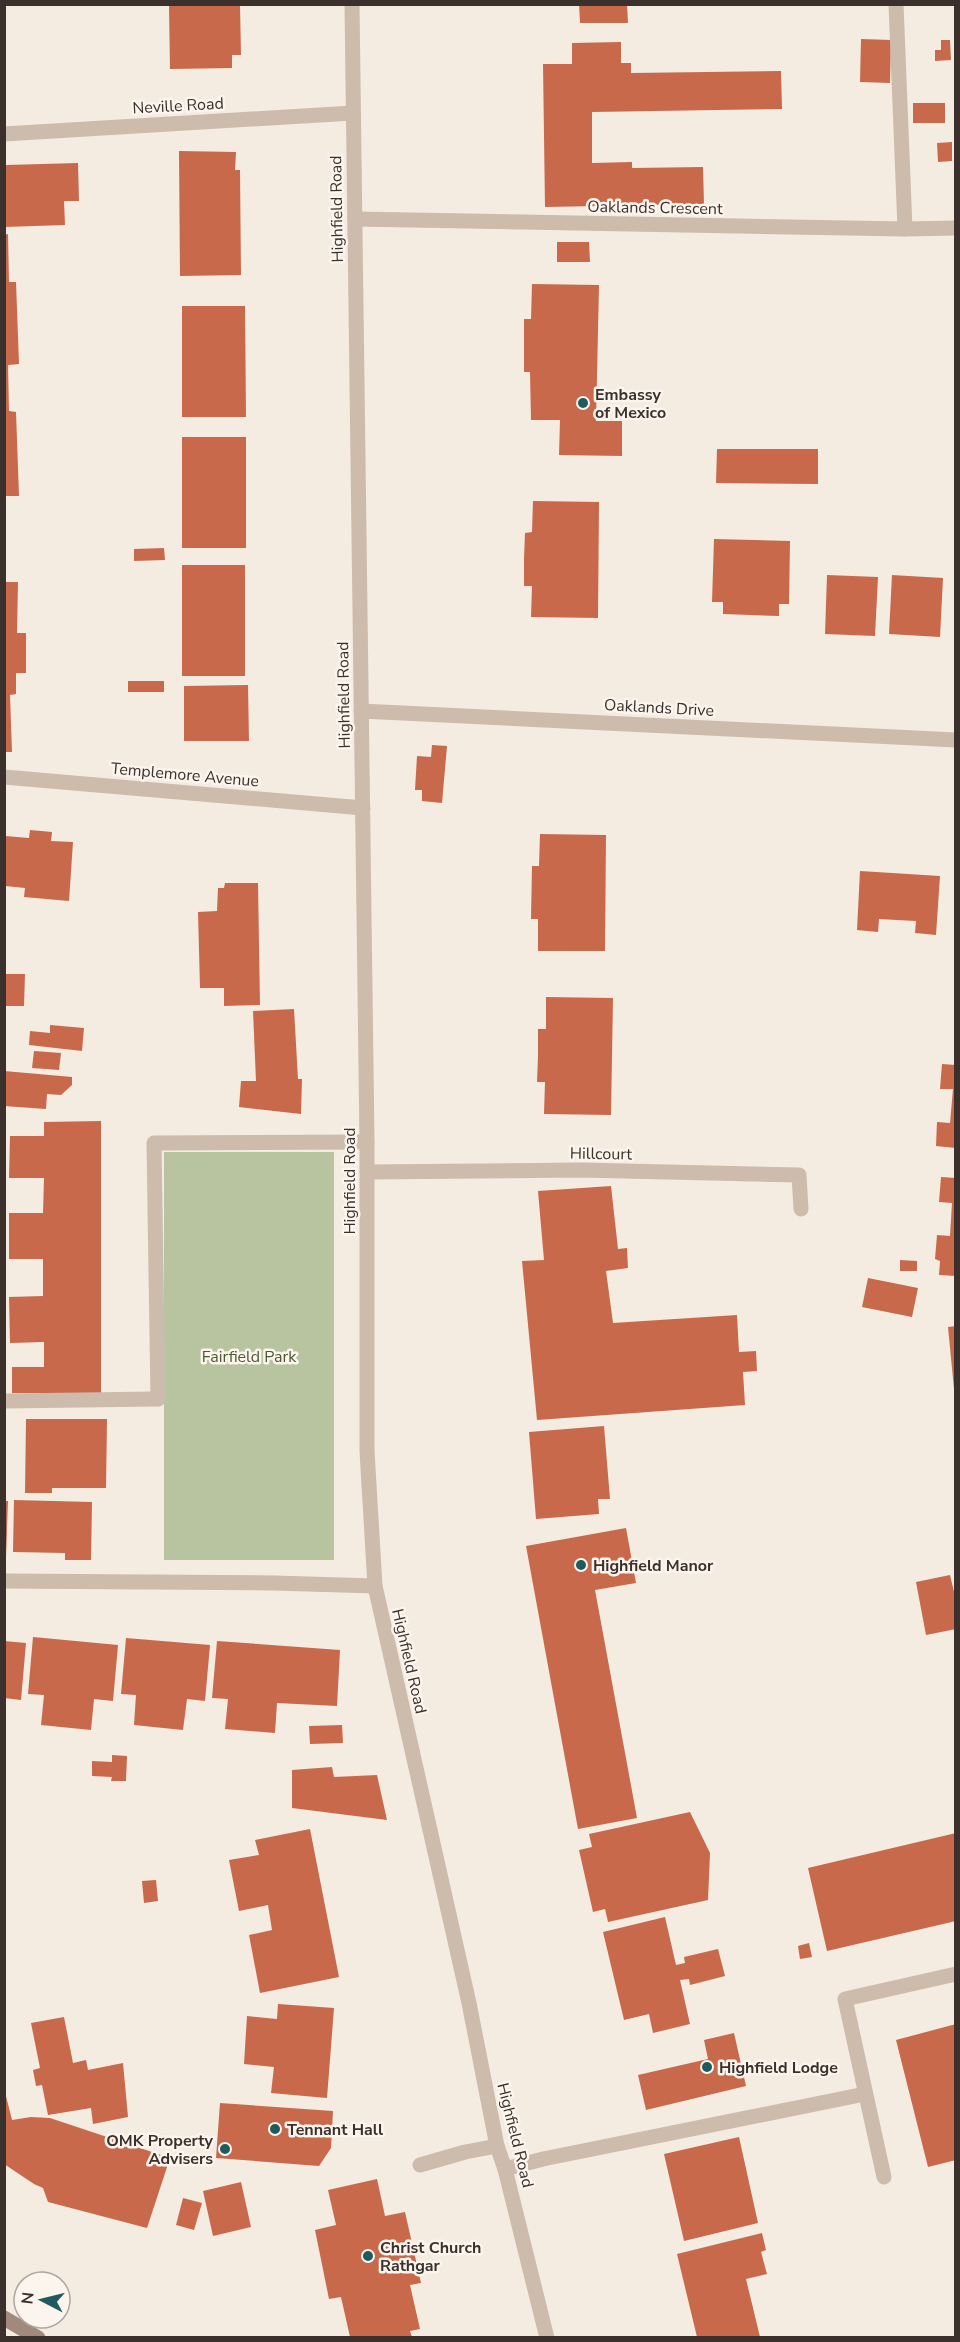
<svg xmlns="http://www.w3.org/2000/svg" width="960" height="2342" viewBox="0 0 960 2342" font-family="'Nunito Sans',sans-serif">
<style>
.green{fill:#b8c4a0}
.building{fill:#c8694b}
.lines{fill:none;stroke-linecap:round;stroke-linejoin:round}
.service{stroke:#cdbbac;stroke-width:15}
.minor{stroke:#cdbbac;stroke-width:15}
.tertiary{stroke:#cdbbac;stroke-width:15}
.secondary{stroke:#a18a7d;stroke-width:15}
.poi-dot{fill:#1f5a5e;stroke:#fbf5ee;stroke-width:2}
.labels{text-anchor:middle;stroke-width:5;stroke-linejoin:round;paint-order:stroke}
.street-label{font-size:16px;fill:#3b302b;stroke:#fbf5ee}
.poi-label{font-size:16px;font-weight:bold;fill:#3b302b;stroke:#fbf5ee;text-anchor:start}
.park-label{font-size:16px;fill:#4a5a2e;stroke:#fbf5ee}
</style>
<rect width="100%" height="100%" fill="#f4ebe1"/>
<!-- green -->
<path class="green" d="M164,1152H334V1560H164Z"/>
<!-- building -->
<path class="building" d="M579,4H627L628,23H580Z
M240,5L241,55H232V68L170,69L169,6Z
M861,39L891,40L890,83L860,82Z
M941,40H950L951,60L935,61V50H941Z
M621,42V63H631V73L781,71L782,109L592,112V163L632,162V168L703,167L704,204L545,207L543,64H572V43Z
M913,103H945V123H913Z
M952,142V161L938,162L937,143Z
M179,151L236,152L235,170H240L241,275L180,276Z
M78,163L79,201H64L65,225L4,227L6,165Z
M8,234L9,282H16L19,364L8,365L9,411L16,412L19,496H4V235Z
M557,242H589L590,262H557Z
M532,284L599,285L596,421H622V456L559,455L560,420H531L530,372H524V319H531Z
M182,306H245L246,417H182Z
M182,437H246V548H182Z
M717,449H818V484L716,483Z
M533,501L599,502L598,618L531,617L532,586H524V559L525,533L532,532Z
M714,539L790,541L789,604H779V616L723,614V602H712Z
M164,548L165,560L134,561V549Z
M182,565H245V676H182Z
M827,575L878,577L875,636L825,634Z
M892,575L943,578L940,637L889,634Z
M4,582H18L17,633H26V673H16V694L10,695L12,752H4Z
M128,681H164V692H128Z
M248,685L249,741H184V686Z
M432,745L447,746L442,803L422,801V790H415L417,756L431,757Z
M30,830L52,832L51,841L73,842L69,901L24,897L25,888L5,886V836L29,838Z
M540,834L606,835L605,951H538V919H531L532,866H539Z
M860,871L940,876L936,935L915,933L916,921L897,920L879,919L878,932L857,930Z
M225,883H258L260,1005L224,1006V988H200L198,912L217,911L218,888H224Z
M4,974H25L24,1006H4Z
M546,997L613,998L611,1115L544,1114L545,1082H537L538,1056V1029H546Z
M294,1009L298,1079H302L301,1114L239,1107L241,1081H256L253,1011Z
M50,1025L84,1028L82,1051L29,1045L30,1031L50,1033Z
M34,1051L61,1053L59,1070L32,1068Z
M942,1064L956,1065V1148L936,1146L937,1122L950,1123L953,1089H940Z
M4,1071L72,1077V1085L61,1095L47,1094L46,1109L4,1106Z
M101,1121V1393H12V1367H44V1342L10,1343L9,1297L43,1296V1259H9V1213H43L44,1178H9L10,1136H44V1122Z
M941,1177L956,1178V1276L939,1275L940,1261L935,1259L937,1235L950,1236L952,1203L939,1202Z
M611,1186L618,1249L627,1248L628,1268L606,1271L613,1323L737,1315L739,1352L756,1351L757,1371L743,1372L745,1405L537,1420L522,1261L544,1260L538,1191Z
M900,1260L917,1261V1271H900Z
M868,1278L918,1288L912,1317L862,1307Z
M956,1326V1389H954L948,1327Z
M26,1419H107L106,1488H52V1493H25Z
M604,1426L610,1499H598L599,1514L536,1519L529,1432Z
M14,1500L92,1502L91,1560H65V1553L13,1552Z
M4,1501H8L6,1558L4,1557Z
M626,1528L636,1583L595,1590L637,1818L578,1829L526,1546Z
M950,1575L956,1600V1629L926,1635L916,1582Z
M33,1637L118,1645L113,1701L94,1699L91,1730L41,1725L44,1695L28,1694Z
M126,1638L210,1645L205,1701L187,1699L183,1730L134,1725L136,1695L121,1694Z
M4,1641L26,1643L21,1700L4,1698Z
M217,1641L340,1650L337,1706L277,1703L275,1733L225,1729L228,1699L212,1698Z
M342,1725L343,1743L310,1744L309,1726Z
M112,1755L127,1756L126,1781H111L112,1777L92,1776V1761L112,1762Z
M332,1767L334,1777L377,1775L387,1820L292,1808V1770Z
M690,1812L710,1853L708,1900L608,1922L605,1909L593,1912L579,1850L592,1847L589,1834Z
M310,1829L339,1977L260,1993L249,1935L272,1930L268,1905L239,1911L229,1860L259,1855L255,1840Z
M956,1833V1921L827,1951L808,1868Z
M156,1880L158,1901L144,1903L142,1881Z
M665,1917L676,1965L685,1963L684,1957L718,1949L725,1976L690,1985L689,1979L680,1980L690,2024L653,2033L649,2014L624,2020L603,1932Z
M809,1943L812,1957L800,1959L798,1946Z
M278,2004L334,2008L327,2098L271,2093L274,2067L244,2064L247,2016L277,2019Z
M64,2017L73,2063L86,2060L88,2070L123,2063L128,2117L93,2124L91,2108L48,2115L42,2085L36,2086L33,2070L40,2068L31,2023Z
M956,2024V2160L928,2167L896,2040Z
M734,2033L746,2086L646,2110L638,2075L708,2059L704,2040Z
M5,2092L12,2120L31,2117L50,2118L170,2158L147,2228L48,2202L43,2188L34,2184L4,2164Z
M220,2103L333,2111L331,2148L319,2166L216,2158Z
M739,2137L758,2223L684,2241L664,2154Z
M377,2179L385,2216L405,2212L421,2283L410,2285L420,2329L410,2331L412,2337H350L341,2297L329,2299L315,2230L336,2225L328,2190Z
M241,2182L251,2227L213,2236L203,2191Z
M183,2198L202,2203L194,2230L176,2225Z
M762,2233L766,2250L761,2252L767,2274L746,2279L760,2337H697L677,2254Z"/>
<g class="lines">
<!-- service -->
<path class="service" d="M896,4L905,229
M367,1172L581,1170L799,1175L801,1209
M4,1401L158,1399
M420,2165L465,2152L497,2146
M505,2169L543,2159L865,2094
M884,2177L845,1999L956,1974"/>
<!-- minor -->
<path class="minor" d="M4,134L353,113
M355,219L905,229L956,228
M361,711L956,740
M4,777L363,808
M158,1399L154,1143L367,1142
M4,1581L274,1583L375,1586"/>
<!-- tertiary -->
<path class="tertiary" d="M352,4L367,1142V1451L375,1586L469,2003L497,2146L505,2169L547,2338"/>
<!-- secondary -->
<path class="secondary" d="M4,2318L38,2338"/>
</g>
<!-- markers -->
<g class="poi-dot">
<circle cx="583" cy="403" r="6"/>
<circle cx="581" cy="1565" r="6"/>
<circle cx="707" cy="2067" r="6"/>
<circle cx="275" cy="2129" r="6"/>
<circle cx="225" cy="2149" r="6"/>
<circle cx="368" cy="2256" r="6"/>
</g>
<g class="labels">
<!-- street labels -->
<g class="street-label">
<text transform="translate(178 105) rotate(-3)" y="6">Neville Road</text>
<text transform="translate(655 207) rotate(1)" y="6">Oaklands Crescent</text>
<text transform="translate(336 209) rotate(-91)" y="6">Highfield Road</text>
<text transform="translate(343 695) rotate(-91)" y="6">Highfield Road</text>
<text transform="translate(659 707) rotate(3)" y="6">Oaklands Drive</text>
<text transform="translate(185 774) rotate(5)" y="6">Templemore Avenue</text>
<text transform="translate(601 1153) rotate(1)" y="6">Hillcourt</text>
<text transform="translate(349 1181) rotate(-90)" y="6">Highfield Road</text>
<text transform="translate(410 1661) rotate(77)" y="6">Highfield Road</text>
<text transform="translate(516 2135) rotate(76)" y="6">Highfield Road</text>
</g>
<!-- poi labels -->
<g class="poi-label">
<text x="595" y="400">Embassy<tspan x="595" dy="18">of Mexico</tspan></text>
<text x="593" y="1571">Highfield Manor</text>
<text x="719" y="2073">Highfield Lodge</text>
<text x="287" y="2135">Tennant Hall</text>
<text x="213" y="2146" text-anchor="end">OMK Property<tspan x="213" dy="18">Advisers</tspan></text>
<text x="380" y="2253">Christ Church<tspan x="380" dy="18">Rathgar</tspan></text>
</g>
<!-- park labels -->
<g class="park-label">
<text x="249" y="1362">Fairfield Park</text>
</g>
</g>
<!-- border -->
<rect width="960" height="2342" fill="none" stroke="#3b302b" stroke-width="12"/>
<!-- north arrow -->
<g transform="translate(42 2300) rotate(277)"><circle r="28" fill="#fbf5ee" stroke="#aea6a0" stroke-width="1.5"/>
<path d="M0-4.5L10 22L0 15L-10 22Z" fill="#1f5a5e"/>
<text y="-9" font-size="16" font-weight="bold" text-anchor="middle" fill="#3b302b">N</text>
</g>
</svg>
